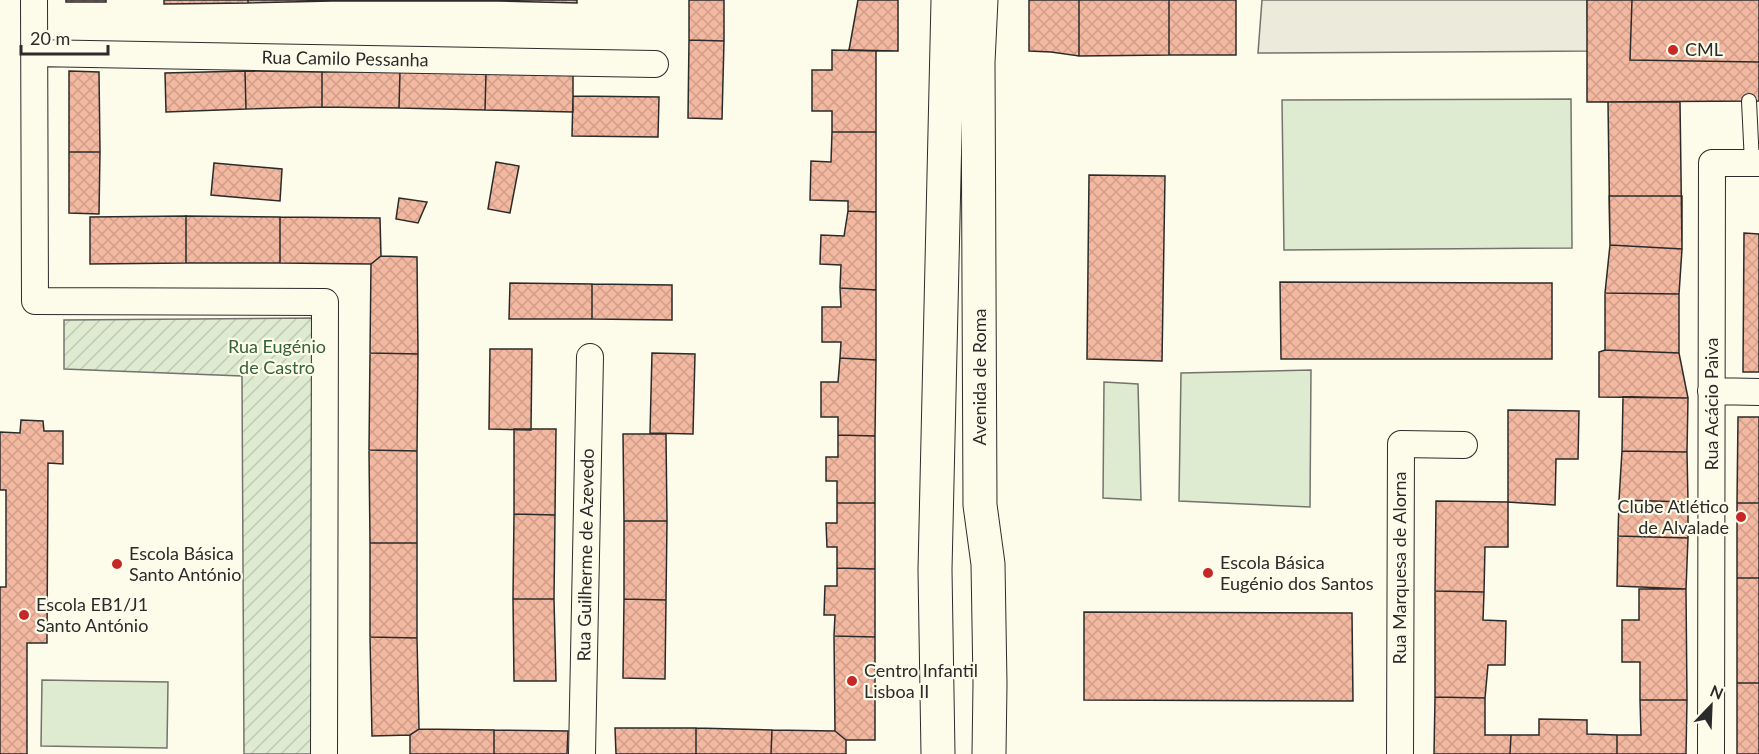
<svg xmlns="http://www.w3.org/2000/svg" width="1759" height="754" viewBox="0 0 1759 754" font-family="Lato,sans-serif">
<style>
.grass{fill:#deebd1;stroke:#74746e;stroke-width:1.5}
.garden{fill:url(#garden-furrows);stroke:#74746e;stroke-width:1.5}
.parking{fill:#eceadb;stroke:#74746e;stroke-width:1.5}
.building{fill:url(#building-cross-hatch);stroke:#2b2b2b;stroke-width:1.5}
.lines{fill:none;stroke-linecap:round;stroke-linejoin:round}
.lane-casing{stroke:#2b2b2b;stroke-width:16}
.street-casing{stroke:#2b2b2b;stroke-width:28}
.secondary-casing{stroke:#2b2b2b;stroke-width:35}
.lane{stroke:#fdfbea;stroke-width:14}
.street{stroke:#fdfbea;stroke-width:26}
.secondary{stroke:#fdfbea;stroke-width:33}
.poi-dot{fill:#c62828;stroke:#fdfbea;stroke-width:2}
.labels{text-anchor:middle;stroke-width:4.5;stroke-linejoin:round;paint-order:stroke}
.poi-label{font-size:18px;fill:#2b2b2b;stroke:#fdfbea;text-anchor:start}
.street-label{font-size:18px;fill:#2b2b2b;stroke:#fdfbea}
.park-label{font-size:18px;fill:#34623c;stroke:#fdfbea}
</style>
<defs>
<pattern id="garden-furrows" width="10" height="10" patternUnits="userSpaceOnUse" patternTransform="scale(1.5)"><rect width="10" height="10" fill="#deebd1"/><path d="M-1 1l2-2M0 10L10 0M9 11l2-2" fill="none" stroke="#bfcab4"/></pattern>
<pattern id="building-cross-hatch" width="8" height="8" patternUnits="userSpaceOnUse" patternTransform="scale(1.5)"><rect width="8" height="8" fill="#f2b8a0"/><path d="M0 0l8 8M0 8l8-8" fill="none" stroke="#d09e8a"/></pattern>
</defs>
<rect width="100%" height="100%" fill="#fdfbea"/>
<!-- grass -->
<path class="grass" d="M1571,99L1572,248L1284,250L1282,100Z
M1311,370L1310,507L1179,501L1181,373Z
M1104,382L1138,384L1141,500L1103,498Z
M42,680L168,682L167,748L41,746Z"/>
<!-- garden -->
<path class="garden" d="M316,318L317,754H244L242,376L64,369V320Z"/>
<!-- parking -->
<path class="parking" d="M1262,0H1587L1588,51L1258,53Z"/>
<!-- building -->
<path class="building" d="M66,0H106V2H66Z
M164,0H248V3L164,4Z
M248,0H331V1L248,3Z
M331,0H410V1H331Z
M410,0H499V1H410Z
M499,0H577V3L499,1Z
M689,0H724V41L689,40Z
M858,0H898V51L849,50Z
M1029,0H1079V56L1051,52L1029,51Z
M1079,0H1169V55L1079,56Z
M1169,0H1236V55H1169Z
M1587,0H1632L1630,60L1759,62V101L1587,102Z
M1587,0H1759V101L1587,102Z
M689,40L724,41L722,119L688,118Z
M832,50L876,51V132H832V111H812V70H832Z
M69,71L99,72L100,152H69Z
M245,71L322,72V107L246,109Z
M245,71L246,109L166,112L165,73Z
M400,71L399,108L322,107V72Z
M400,71L486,73L485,110L399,108Z
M486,73L573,75V112L485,110Z
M573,96L659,97L658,137L572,136Z
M1608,102H1680L1682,249L1679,294L1605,293L1610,245Z
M832,132H876V212L848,211V201L810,200L811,161L831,162Z
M69,152H100L99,214L69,213Z
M496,162L519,166L510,213L488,209Z
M214,163L282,169L280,201L211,195Z
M1089,175L1165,176L1162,361L1087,359Z
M1609,196H1682V249L1610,245Z
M399,198L427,202L418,223L396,219Z
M848,211L876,212V290L840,288L841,265L820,264L821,235L844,236Z
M186,216V263L90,264V217Z
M186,216L280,217V263H186Z
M280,217L380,218L381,256L371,264L280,263Z
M1744,233L1759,234V372H1743Z
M1610,245L1682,249L1679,294L1605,293Z
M381,256L417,257L418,354L370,353L371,264Z
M1280,282L1552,283V359H1281Z
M510,283L592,284V319H509Z
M592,284L672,285V320L592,319Z
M840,288L876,290V360L840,358L841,342H822V307H841Z
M1605,293L1679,294V353L1605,350Z
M490,349H532L531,430L489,429Z
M1605,350L1679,353L1688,398L1599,397V352Z
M370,353L418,354L417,451L369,450Z
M652,353L695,354L693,434L650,433Z
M840,358L876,360L875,436L838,435V417H821V382H838Z
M1623,397L1688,398L1687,452L1622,451Z
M1508,410L1579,411L1578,459H1556L1555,505L1508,502Z
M1738,417H1759V503H1737Z
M21,420L43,421L44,431H63V464L48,463L47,643H27V754H0V587H6V490H0V432L20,433Z
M514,429H556L555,515L514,514Z
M623,434H666L667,521H624Z
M838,435L875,436V503H837V481H826V457H838Z
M369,450L417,451V543H370Z
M1622,451L1687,452L1688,502L1619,500Z
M1619,500L1688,502V538L1618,536Z
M1436,501L1508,502V547H1485L1484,592L1435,591Z
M837,503H875V569L837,568V547H827L826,523H837Z
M1737,503H1759V578H1737Z
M514,514L555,515L554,599H513Z
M624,521H667L666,600L624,599Z
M1618,536L1688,538L1686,589L1617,586Z
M370,543H417V638L370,637Z
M837,568L875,569V637L834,636L835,615H824L825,586H837Z
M1737,578H1759V683H1737Z
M1639,589H1686L1687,700H1640V662H1622V620H1639Z
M1435,591L1484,592L1483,620L1506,621L1505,665H1488L1485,698L1435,697Z
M513,599H554L556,681H514Z
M624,599L666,600L665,679L623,678Z
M1084,612L1352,613L1353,701L1084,700Z
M834,636L875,637V740H846L835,731Z
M370,637L417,638L419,729L410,735L372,736Z
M1737,683H1759V754H1737Z
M1435,697L1485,698V735H1511L1510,754H1434Z
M1640,700H1687L1686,754H1617V735H1641Z
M1539,719L1587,720V734L1617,735V754H1510L1511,735H1539Z
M615,728H696V754H616Z
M696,728L772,730L771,754H696Z
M419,729L494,730V754H410V735Z
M494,730L568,731L567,754H494Z
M772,730L835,731L846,740V754H771Z"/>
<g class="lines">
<!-- lane casing -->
<g class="lane-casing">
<path id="lane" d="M1749,101L1752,163"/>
</g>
<!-- street casing -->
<g class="street-casing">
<path id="street" d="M34,0L35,301L325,302L324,754
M34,53L655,64
M1711,391L1759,392
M582,754L590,357
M1400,754L1401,444L1464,445
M1711,754L1712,163H1759"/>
</g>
<!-- secondary casing -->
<g class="secondary-casing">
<path id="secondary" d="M981,0L978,62L980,505L988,564L990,684L989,754
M938,754L935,570L948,0"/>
</g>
<!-- lane -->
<use href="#lane" class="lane"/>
<!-- street -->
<use href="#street" class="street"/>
<!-- secondary -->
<use href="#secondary" class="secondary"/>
</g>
<!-- markers -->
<g class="poi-dot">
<circle cx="1673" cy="50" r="6"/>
<circle cx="1741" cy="517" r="6"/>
<circle cx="117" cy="564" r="6"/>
<circle cx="1208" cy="573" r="6"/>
<circle cx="24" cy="615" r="6"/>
<circle cx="852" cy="681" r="6"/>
</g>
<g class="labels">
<!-- poi labels -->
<g class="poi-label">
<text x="1685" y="56">CML</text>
<text x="1729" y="513" text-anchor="end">Clube Atlético<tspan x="1729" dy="21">de Alvalade</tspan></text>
<text x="129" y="560">Escola Básica<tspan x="129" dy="21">Santo António</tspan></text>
<text x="1220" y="569">Escola Básica<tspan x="1220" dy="21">Eugénio dos Santos</tspan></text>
<text x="36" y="611">Escola EB1/J1<tspan x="36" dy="21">Santo António</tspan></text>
<text x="864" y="677">Centro Infantil<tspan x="864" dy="21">Lisboa II</tspan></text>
</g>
<!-- street labels -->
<g class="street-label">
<text transform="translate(345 59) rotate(1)" y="6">Rua Camilo Pessanha</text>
<text transform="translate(980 377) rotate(-90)" y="6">Avenida de Roma</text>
<text transform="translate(1712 404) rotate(-90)" y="6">Rua Acácio Paiva</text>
<text transform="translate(586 555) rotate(-89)" y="6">Rua Guilherme de Azevedo</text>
<text transform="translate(1400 568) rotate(-90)" y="6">Rua Marquesa de Alorna</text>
</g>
<!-- park labels -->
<g class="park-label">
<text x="277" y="353">Rua Eugénio<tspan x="277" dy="21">de Castro</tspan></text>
</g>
</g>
<!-- north arrow -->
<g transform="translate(1711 706) rotate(23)" stroke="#fdfbea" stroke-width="4.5" paint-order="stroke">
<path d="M0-4.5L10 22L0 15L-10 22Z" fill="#2b2b2b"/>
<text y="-9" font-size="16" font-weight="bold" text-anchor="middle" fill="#2b2b2b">N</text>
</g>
<!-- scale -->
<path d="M21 45v9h87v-9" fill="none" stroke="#2b2b2b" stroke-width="3"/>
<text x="30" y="45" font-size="18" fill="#2b2b2b" stroke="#fdfbea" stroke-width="4.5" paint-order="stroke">20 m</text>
</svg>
